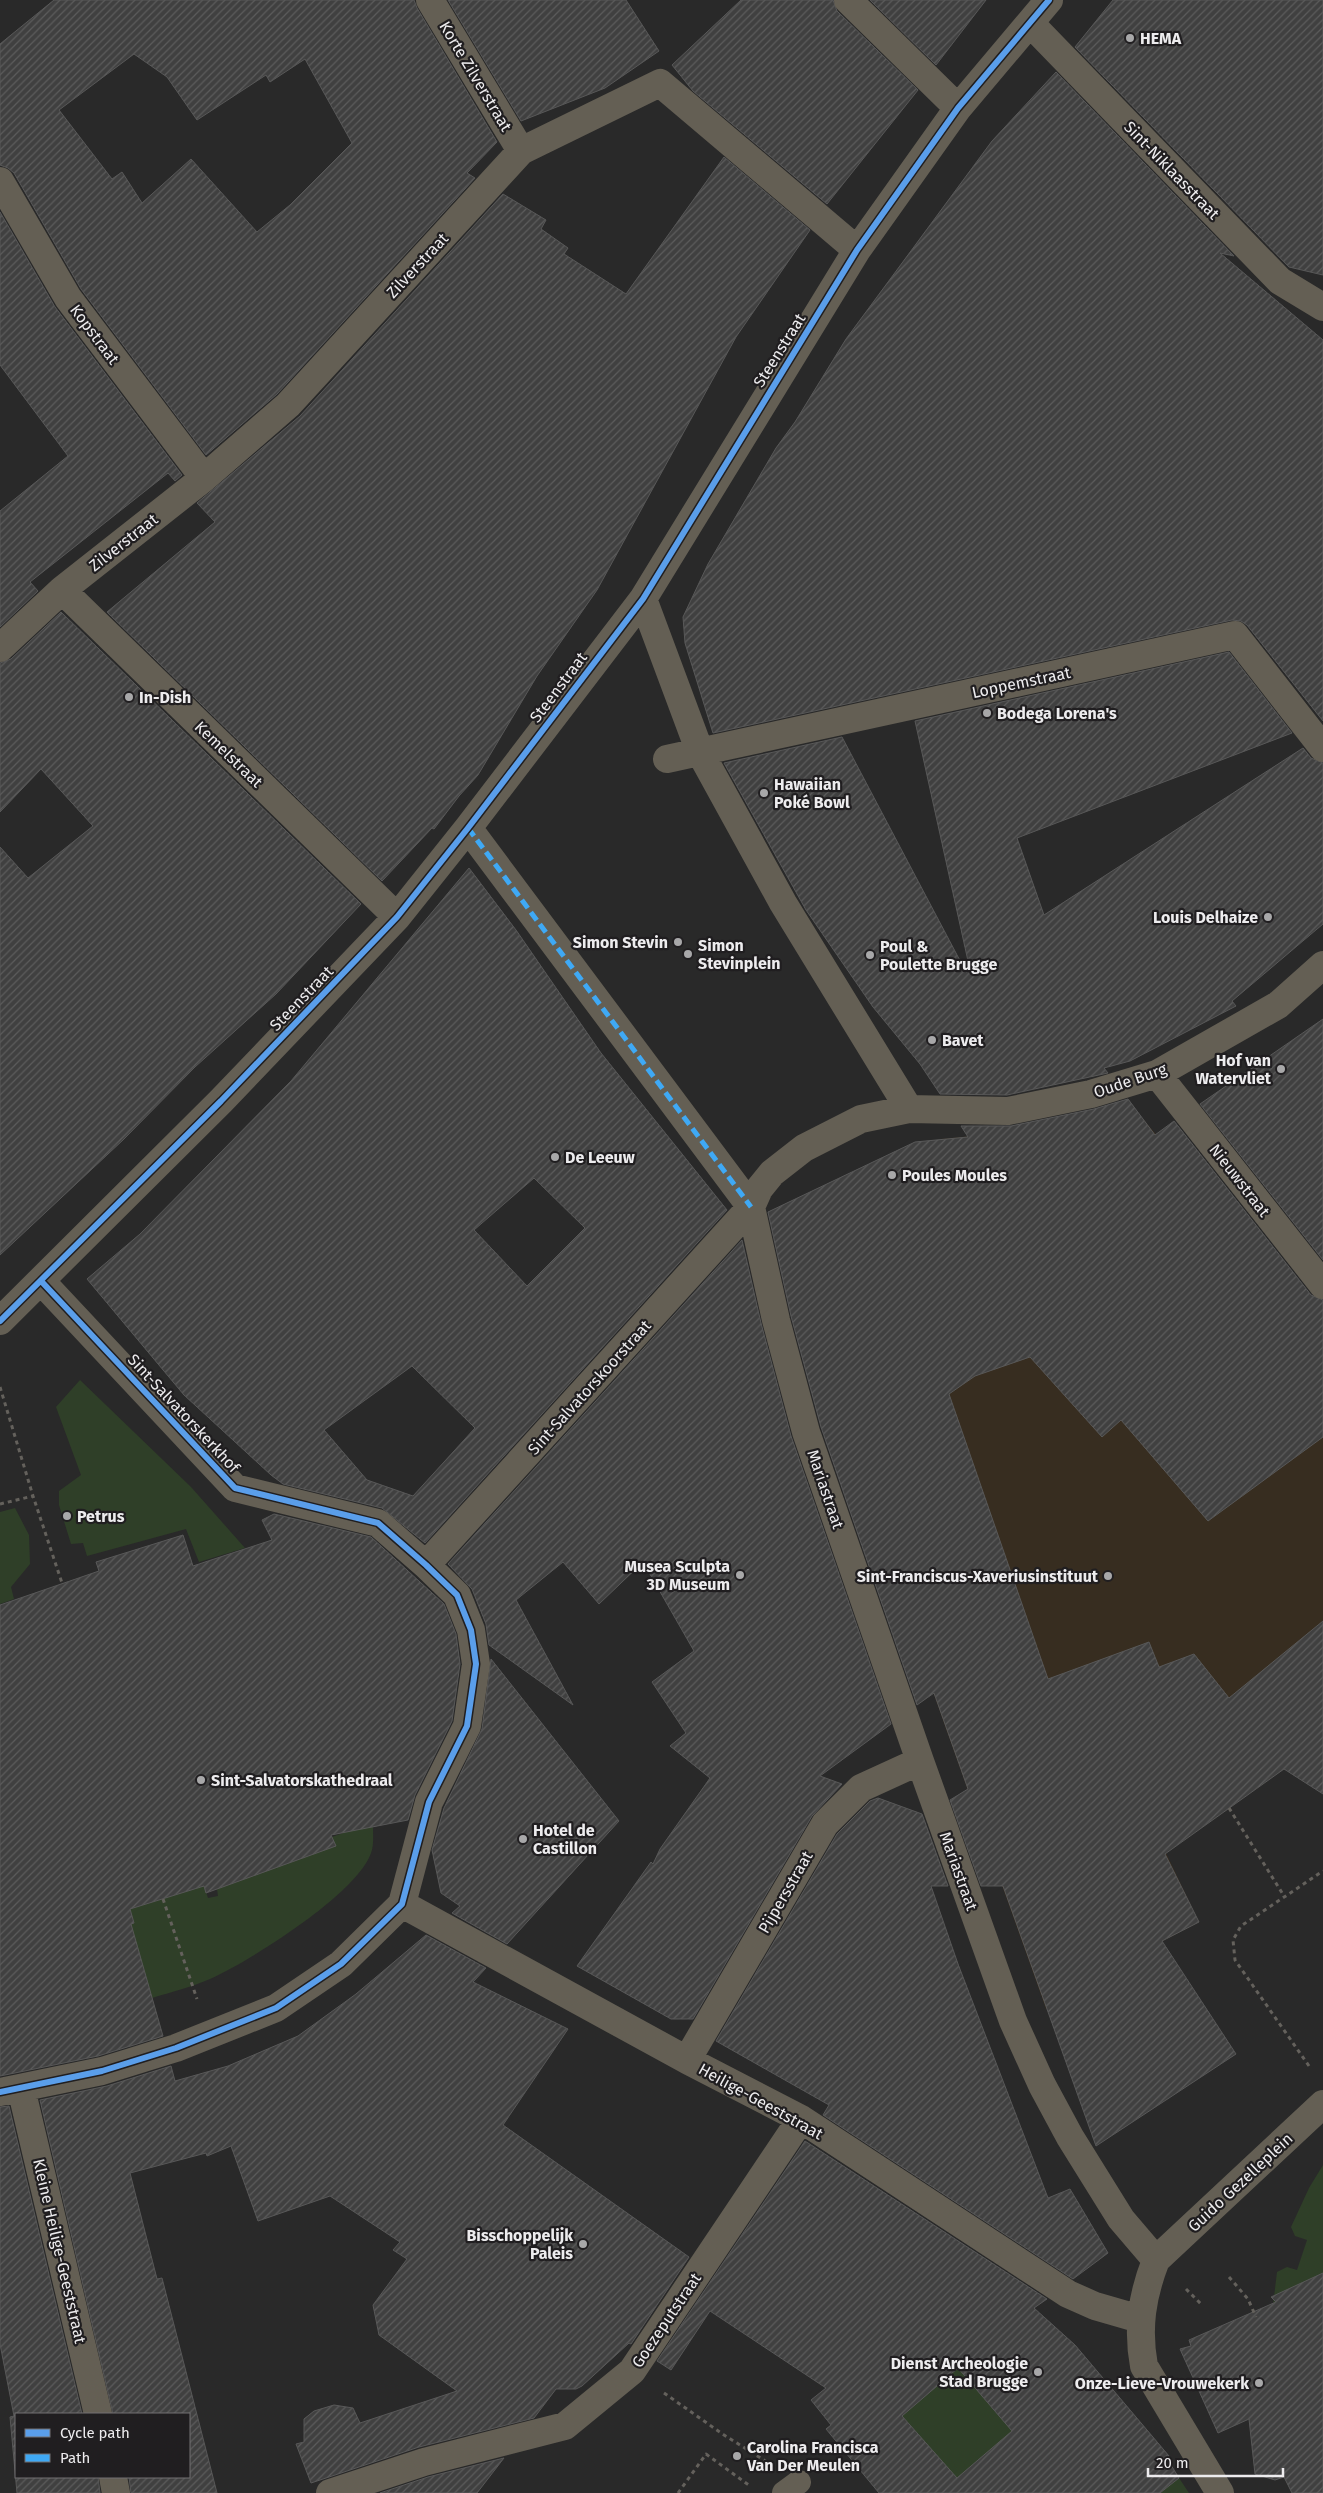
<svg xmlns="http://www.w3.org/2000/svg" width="1323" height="2493" viewBox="0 0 1323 2493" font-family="'Fira Sans',sans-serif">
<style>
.education{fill:#372d20}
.green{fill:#2f3f28}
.building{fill:url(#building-hatch);stroke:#585858;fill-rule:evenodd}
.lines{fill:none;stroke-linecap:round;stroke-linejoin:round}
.path{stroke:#64615c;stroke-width:3;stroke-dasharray:4 4;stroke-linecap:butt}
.lane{stroke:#645f54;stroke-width:24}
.street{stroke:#645f54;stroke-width:28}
.quiet{stroke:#3fa9f5;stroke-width:5;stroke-dasharray:10 5;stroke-linecap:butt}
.cycleway-casing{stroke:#201e20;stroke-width:9}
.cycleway{stroke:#5a9eea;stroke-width:6}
.poi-dot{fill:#a8a8a9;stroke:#201e20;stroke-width:2}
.labels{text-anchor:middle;stroke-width:4.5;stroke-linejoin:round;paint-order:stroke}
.poi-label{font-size:16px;font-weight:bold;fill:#edecee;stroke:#201e20;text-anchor:start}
.street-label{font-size:16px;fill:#edecee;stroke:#201e20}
</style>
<defs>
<pattern id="building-hatch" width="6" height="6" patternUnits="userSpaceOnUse" patternTransform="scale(1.25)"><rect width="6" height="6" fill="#404040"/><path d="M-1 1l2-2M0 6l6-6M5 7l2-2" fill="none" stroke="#5c5c5c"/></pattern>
</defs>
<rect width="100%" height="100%" fill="#292929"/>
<!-- education -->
<path class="education" d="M1143,1119L1323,1330V1792L1288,1766L1166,1853L1199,1922L1161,1942L1166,1950L1046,2009L946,1729L840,1423L990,1240L941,1139Z"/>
<!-- green -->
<path class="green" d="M80,1380L191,1487L245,1548L199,1562L186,1529L87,1556L83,1543L71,1544L59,1505V1491L81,1475L56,1407Z
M15,1508L29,1535L30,1564L11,1587L14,1599L0,1604V1512Z
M365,1825L373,1827C373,1835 374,1846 371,1853C357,1894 250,1961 210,1979C192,1987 171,1992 152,1998L143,1966L124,1926L134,1923L130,1909L204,1886L208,1898L218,1896L217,1889L311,1855L324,1843L326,1850L335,1845L332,1837Z
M1323,2165V2273L1273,2305L1277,2272L1287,2267L1297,2270L1307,2240L1295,2236L1291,2227L1309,2188Z
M955,2353L970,2382L1000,2417L1011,2409L1036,2437L957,2479L905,2446L919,2435L902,2416L955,2370Z
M1179,2478L1189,2493H1160Z"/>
<!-- building -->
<path class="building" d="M54,0H414L417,8L497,142L467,173L475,178L277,394L206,455L81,289L14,173L8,168L0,165V44ZM134,54L167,77L197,120L266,75L270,82L305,59L352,143L290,205L257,232L191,159L142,203L122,172L112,179L59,110Z
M448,0H626L659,51L605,88L521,121Z
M741,0H833L837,11L918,90L827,204L693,91L672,65Z
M870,0H986L936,65Z
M1113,0H1323V275L1289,267L1075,47Z
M1056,72L1234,256L1220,253L1323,340V721L1247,625L1241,621L1232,620L713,733L685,643L683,617L708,564L776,448L795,422L846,339L992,141Z
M724,157L810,230L736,337L597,590L537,676L478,775L459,796L434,829L432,828L382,881L107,612L215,522L197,503L300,416L503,194L546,220L541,229L568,248L564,254L626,294Z
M0,212L55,307L182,475L175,481L168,473L30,582L38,591L0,627V511L68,456L0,365Z
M61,612L361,904L276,994L195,1067L123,1140L0,1255V847L28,878L93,826L41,769L0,812V663L11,659Z
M1229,652L1292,733L1017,838L1044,915L1303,748L1311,758L1323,763V924L1232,1001L1236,1006L1130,1061L1104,1068L1108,1073L1007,1095L940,1094L920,1064L873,1007L806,910L724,763L842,737L966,972L970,970L915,721Z
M469,868L516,930L601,1053L727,1210L425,1543L382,1508L283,1484L271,1475L184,1395L87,1279L140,1234L291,1081ZM534,1178L585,1228L527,1286L474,1230ZM412,1366L475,1428L413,1496L367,1480L324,1430Z
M1323,1019V1260L1200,1104Z
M1128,1099L1155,1135L1174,1121L1311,1295L1323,1300V1437L1208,1521L1121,1420L1102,1437L1030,1357L975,1376L949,1394L1048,1679L1149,1642L1159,1667L1194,1654L1229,1698L1323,1621V1794L1284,1769L1165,1854L1199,1922L1162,1941L1236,2054L1096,2146L1003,1886H981L950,1800L968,1789L934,1693L917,1705L821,1427L791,1316L768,1212L915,1142L968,1137L961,1126H1011L1094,1109Z
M742,1240L761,1323L791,1436L891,1724L820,1776L842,1784L812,1816L693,2019H671L577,1966L651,1862L653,1864L660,1849L710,1778L670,1746L686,1733L652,1682L694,1651L643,1562L599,1604L563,1562L516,1600L573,1705L489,1645L486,1624L472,1589L448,1564Z
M274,1514L371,1537L444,1604L456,1634L460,1664L452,1721L415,1795L408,1820L331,1835L336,1846L206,1893L204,1886L130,1909L134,1923L131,1924L163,2036L98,2056L0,2076V1605L99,1571L96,1562L183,1535L193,1566L272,1540L262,1520Z
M491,1659L619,1821L507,1944L452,1913L460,1906L441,1893L432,1850L444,1808L482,1729Z
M878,1798L922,1814L948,1886H931L958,1964L1048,2198L1070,2189L1108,2253L1073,2279L823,2115L829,2105L716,2041L837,1834L870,1801Z
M426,1935L486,1968L473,1982L568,2029L503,2125L689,2257L631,2344L629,2343L582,2386L576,2389H556L534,2418L419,2447L311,2483L296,2444L304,2442V2419L314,2411L334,2405L353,2408L360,2423L457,2391L379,2335L373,2305L407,2259L393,2250L400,2242L330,2196L258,2221L231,2146L207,2156L206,2153L130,2173L157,2279L162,2278L217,2493H131L129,2477H189V2414H113L40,2100L107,2086L171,2066L175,2081L228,2066L298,2036L356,1994Z
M9,2106L82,2414H16V2477H98L100,2493H17L10,2417L14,2416L0,2344V2107Z
M805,2141L1047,2299L1034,2308L1075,2345L1169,2456L1166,2457L1179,2478L1160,2493H879L826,2429L831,2425L811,2400L826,2388L710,2311L671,2370L657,2361ZM958,2368L1012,2431L957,2478L902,2416Z
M1323,2273V2493H1292L1284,2477L1275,2480L1255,2474L1249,2419L1218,2433L1180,2349L1191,2346L1189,2340L1276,2302L1271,2297Z
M504,2458L477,2493H380L428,2477Z"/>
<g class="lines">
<!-- path -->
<path class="path" d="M0,1387L33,1496
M0,1504L33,1496L62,1583
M1229,1808L1284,1896
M163,1899L197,1999
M1309,2066L1235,1960L1233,1940L1241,1926L1323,1871
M1229,2277L1248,2299L1256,2317
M1186,2289L1201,2304
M664,2393L724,2435L767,2462
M678,2493L706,2454L750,2486"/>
<!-- lane -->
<path class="lane" d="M784,2493L799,2482"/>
<!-- street -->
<path class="street" d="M430,0L521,151
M848,0L958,108
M1030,23L1280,281L1323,307
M0,181L68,298L204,478
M62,590L397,917
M643,599L700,752L783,903L909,1109
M0,648L62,590L204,478L288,405L521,151L660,83L857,250
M667,759L1235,635L1323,748
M468,828L751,1207L776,1320L806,1432L920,1761L1013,2021L1042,2085L1070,2137L1121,2219L1156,2260
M1157,1074L1323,1285
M0,1321L221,1101L397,917L468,828L643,599L857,250L958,108L1049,0
M426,1565L751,1207L759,1189L772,1173L804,1148L861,1119L909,1109L1008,1111L1091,1094L1157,1074L1278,1005L1323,965
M402,1904L687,2060L801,2119L1068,2294L1095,2306L1140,2319
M687,2060L825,1824L861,1788L920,1761
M21,2088L98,2414
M0,2092L102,2071L176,2048L276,2008L341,1964L402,1904L429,1802L467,1726L476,1664L471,1630L457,1595L426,1565L378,1523L235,1488L42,1282
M113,2477L116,2493
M330,2493L424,2462L565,2426L632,2371L801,2119
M1220,2493L1144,2366C1137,2328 1142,2296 1156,2260L1323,2104"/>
<!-- quiet -->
<path class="quiet" d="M468,828L751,1207"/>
<!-- cycleway casing -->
<g class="cycleway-casing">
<path id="cycleway" d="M0,1321L221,1101L397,917L468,828L643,599L857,250L958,108L1049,0
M0,2092L102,2071L176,2048L276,2008L341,1964L402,1904L429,1802L467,1726L476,1664L471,1630L457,1595L426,1565L378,1523L235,1488L42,1282"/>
</g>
<!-- cycleway -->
<use href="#cycleway" class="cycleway"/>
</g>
<!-- markers -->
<g class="poi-dot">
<circle cx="1130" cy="38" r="5"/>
<circle cx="129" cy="697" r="5"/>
<circle cx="987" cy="713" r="5"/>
<circle cx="764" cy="793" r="5"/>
<circle cx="1268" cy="917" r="5"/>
<circle cx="678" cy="942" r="5"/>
<circle cx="688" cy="954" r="5"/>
<circle cx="870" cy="955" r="5"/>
<circle cx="932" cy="1040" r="5"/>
<circle cx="1281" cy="1069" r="5"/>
<circle cx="555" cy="1157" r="5"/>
<circle cx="892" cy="1175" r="5"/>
<circle cx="67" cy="1516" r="5"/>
<circle cx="740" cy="1575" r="5"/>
<circle cx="1108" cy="1576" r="5"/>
<circle cx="201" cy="1780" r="5"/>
<circle cx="523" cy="1839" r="5"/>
<circle cx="583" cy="2244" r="5"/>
<circle cx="1038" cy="2372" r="5"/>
<circle cx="1259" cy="2383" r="5"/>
<circle cx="737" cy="2456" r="5"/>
</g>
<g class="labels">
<!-- poi labels -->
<g class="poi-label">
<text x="1140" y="44">HEMA</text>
<text x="139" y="703">In-Dish</text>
<text x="997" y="719">Bodega Lorena's</text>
<text x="774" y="790">Hawaiian<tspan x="774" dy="18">Poké Bowl</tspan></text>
<text x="1258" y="923" text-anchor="end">Louis Delhaize</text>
<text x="668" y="948" text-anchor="end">Simon Stevin</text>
<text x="698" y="951">Simon<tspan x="698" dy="18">Stevinplein</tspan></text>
<text x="880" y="952">Poul &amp;<tspan x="880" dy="18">Poulette Brugge</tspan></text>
<text x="942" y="1046">Bavet</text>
<text x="1271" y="1066" text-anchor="end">Hof van<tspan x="1271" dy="18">Watervliet</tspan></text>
<text x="565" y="1163">De Leeuw</text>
<text x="902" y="1181">Poules Moules</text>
<text x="77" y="1522">Petrus</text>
<text x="730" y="1572" text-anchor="end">Musea Sculpta<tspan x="730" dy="18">3D Museum</tspan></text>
<text x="1098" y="1582" text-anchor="end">Sint-Franciscus-Xaveriusinstituut</text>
<text x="211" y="1786">Sint-Salvatorskathedraal</text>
<text x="533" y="1836">Hotel de<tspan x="533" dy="18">Castillon</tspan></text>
<text x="573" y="2241" text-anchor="end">Bisschoppelijk<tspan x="573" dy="18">Paleis</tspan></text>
<text x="1028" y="2369" text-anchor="end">Dienst Archeologie<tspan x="1028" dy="18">Stad Brugge</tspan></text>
<text x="1249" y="2389" text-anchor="end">Onze-Lieve-Vrouwekerk</text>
<text x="747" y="2453">Carolina Francisca<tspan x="747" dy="18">Van Der Meulen</tspan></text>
</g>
<!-- street labels -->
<g class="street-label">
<text transform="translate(476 76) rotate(59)" y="6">Korte Zilverstraat</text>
<text transform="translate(1172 170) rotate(46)" y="6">Sint-Niklaasstraat</text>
<text transform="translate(417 265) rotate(-47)" y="6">Zilverstraat</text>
<text transform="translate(95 334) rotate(53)" y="6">Kopstraat</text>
<text transform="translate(779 350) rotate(-58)" y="6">Steenstraat</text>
<text transform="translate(123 542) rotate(-38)" y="6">Zilverstraat</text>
<text transform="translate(1021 682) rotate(-12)" y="6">Loppemstraat</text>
<text transform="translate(558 687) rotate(-53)" y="6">Steenstraat</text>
<text transform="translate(229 754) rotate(44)" y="6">Kemelstraat</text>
<text transform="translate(301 998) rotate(-46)" y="6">Steenstraat</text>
<text transform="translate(1130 1080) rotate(-19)" y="6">Oude Burg</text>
<text transform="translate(1240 1180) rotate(52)" y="6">Nieuwstraat</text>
<text transform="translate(589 1387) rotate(-48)" y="6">Sint-Salvatorskoorstraat</text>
<text transform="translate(184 1413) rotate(47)" y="6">Sint-Salvatorskerkhof</text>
<text transform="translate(826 1489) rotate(71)" y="6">Mariastraat</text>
<text transform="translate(959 1871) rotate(70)" y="6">Mariastraat</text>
<text transform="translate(785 1892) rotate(-60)" y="6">Pijpersstraat</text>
<text transform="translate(761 2101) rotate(29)" y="6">Heilige-Geeststraat</text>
<text transform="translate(1240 2182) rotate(-43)" y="6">Guido Gezelleplein</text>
<text transform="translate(60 2251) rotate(77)" y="6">Kleine Heilige-Geeststraat</text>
<text transform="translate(666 2320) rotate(-56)" y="6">Goezeputstraat</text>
</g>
</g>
<!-- legend -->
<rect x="15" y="2413" width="175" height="65" fill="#201e20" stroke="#727072"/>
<rect x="25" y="2429" width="25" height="8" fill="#5a9eea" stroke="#727072"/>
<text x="60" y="2438" font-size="15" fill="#edecee">Cycle path</text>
<rect x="25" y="2454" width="25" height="8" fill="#3fa9f5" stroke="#727072"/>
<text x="60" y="2463" font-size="15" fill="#edecee">Path</text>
<!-- scale -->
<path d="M1148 2468v8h135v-8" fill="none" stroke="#edecee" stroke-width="2.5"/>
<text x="1156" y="2468" font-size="15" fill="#edecee" stroke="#201e20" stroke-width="4" paint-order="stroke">20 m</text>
</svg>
